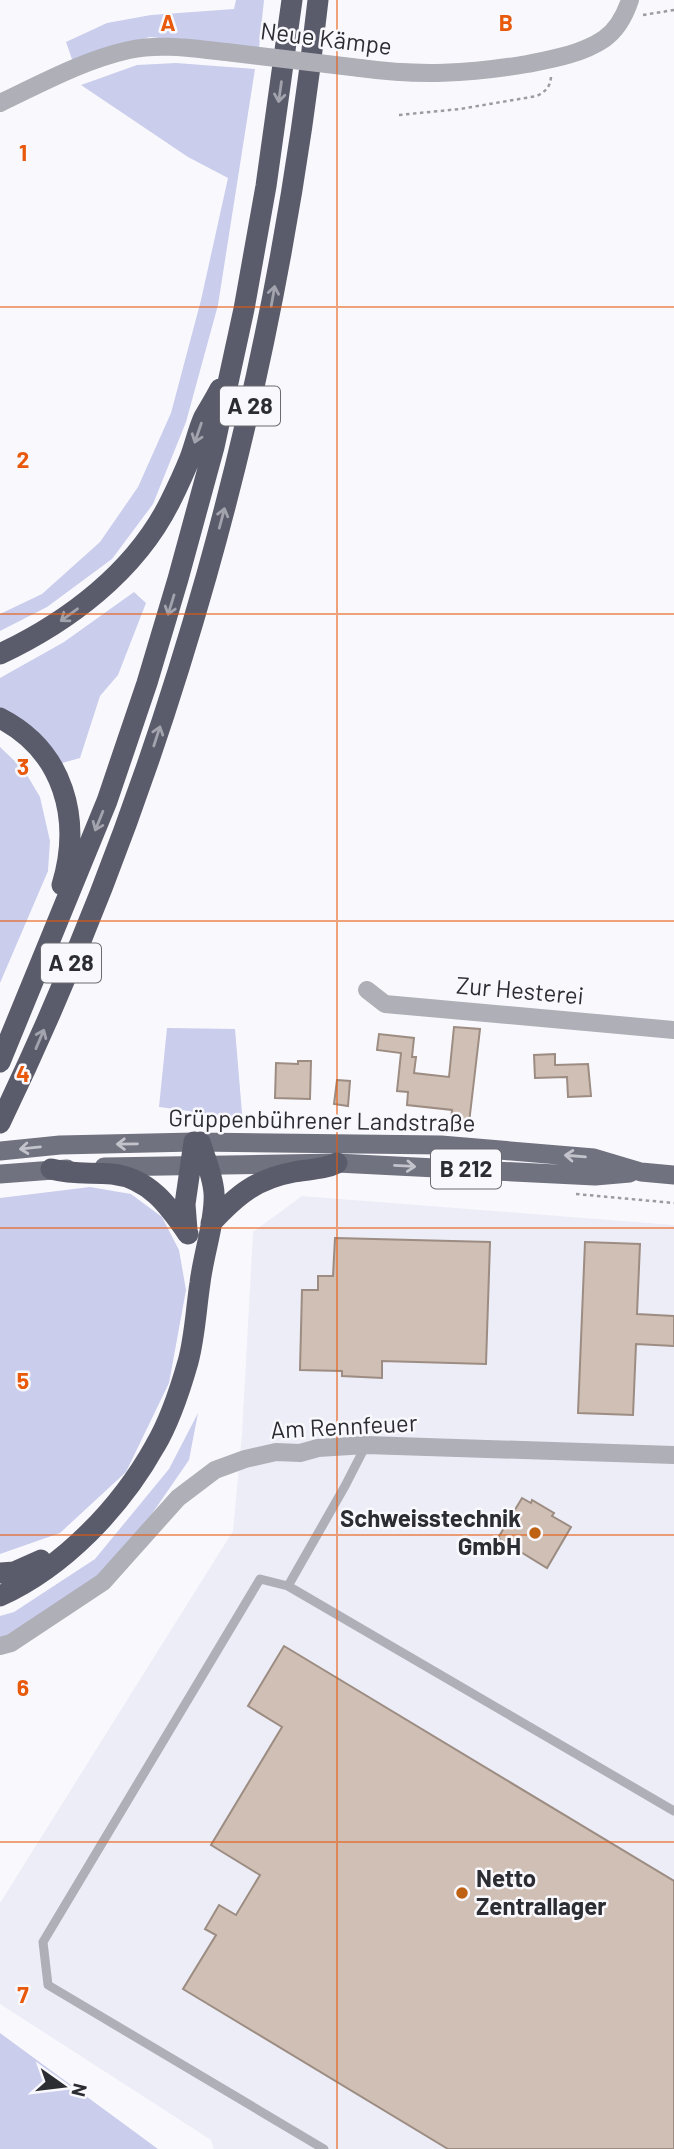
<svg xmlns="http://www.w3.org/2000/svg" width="674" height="2149" viewBox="0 0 674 2149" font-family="Barlow,sans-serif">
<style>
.built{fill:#ecedf7}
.green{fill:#cacdec}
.building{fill:#d0bfb5;stroke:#9c8c82;stroke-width:2}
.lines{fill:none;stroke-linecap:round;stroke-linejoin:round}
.path{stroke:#9b9ba0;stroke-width:2.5;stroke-dasharray:3.5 3.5;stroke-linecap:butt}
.service{stroke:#aeafb7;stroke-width:9}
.minor{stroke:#aeafb7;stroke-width:18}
.primary{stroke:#71727f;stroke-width:19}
.motorway{stroke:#5b5c6b;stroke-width:21}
.minor-bridge{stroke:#aeafb7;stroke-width:18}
.oneway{stroke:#a2a3ad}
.oneway2{stroke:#c3c3cb}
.grid{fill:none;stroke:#e8590c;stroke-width:2;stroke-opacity:0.55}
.poi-dot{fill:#be6113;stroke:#f9f9fd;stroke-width:2.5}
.labels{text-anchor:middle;stroke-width:5;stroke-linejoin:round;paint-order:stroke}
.shield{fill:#f9f9fd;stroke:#6a6a70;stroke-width:2}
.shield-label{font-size:23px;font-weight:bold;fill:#2c2c33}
.street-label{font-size:24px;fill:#2c2c33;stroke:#f9f9fd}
.poi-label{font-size:24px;font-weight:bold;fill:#2c2c33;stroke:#f9f9fd;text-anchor:end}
.grid-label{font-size:23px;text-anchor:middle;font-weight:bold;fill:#e8590c;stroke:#f9f9fd;stroke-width:5;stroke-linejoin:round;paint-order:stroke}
</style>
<rect width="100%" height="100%" fill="#f9f9fd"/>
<!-- built -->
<path class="built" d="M302,1196L674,1225V2149H214L211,2140L0,2004V1903L233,1531L242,1434L253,1232Z"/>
<!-- green -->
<path class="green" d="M236,0H264L259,48L150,37L110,47L73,62L66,42L107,23L151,15L234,9Z
M176,63L255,69L218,305L186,422L153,504L112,559L47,607L0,631V614L42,594L100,542L138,487L171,413L201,300L228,178L188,157L81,85L137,65Z
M134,592L146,603L118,675L100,696L80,758L55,765L0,711V678L64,642Z
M0,747L24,770L40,797L50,841L48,871L0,983Z
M167,1028L235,1029L243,1125L189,1111L159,1107Z
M90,1187L131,1194L162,1217L179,1250L186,1290L169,1383L126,1472L60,1533L0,1554V1198Z
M198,1413L189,1460L136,1537L92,1583L7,1637L0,1639V1616L14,1612L95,1559L169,1469Z
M0,2033L158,2149H0Z"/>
<!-- building -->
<path class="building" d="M454,1027L480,1029L469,1123L451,1121L452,1110L407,1105L408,1092L397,1091L401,1053L377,1050L379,1034L414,1038L412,1057H416L414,1073L449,1077Z
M555,1054V1065L588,1064L591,1096L568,1097L567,1077L535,1078L534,1055Z
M298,1061H311L310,1099L275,1098L276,1063L298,1064Z
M337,1080L350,1081L348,1106L334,1104Z
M335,1238L490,1242L486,1364L382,1361V1378L342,1376V1371L300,1370L302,1290H318V1276H333Z
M585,1242L640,1244L637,1314L674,1316V1346L636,1344L633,1415L578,1413Z
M522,1498L531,1503L532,1500L554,1513L552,1516L571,1527L547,1568L498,1538Z
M284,1646L674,1881V2149H448L183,1989L216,1935L205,1929L219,1905L236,1915L260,1875L211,1845L282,1727L248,1706Z"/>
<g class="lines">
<!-- path -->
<path class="path" d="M643,15L674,10
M399,115L460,109L537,96C546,91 550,87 551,77
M576,1194L674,1203"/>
<!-- service -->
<path class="service" d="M288,1586L345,1486L366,1445
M324,2149L48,1985L43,1942L260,1579L288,1586L674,1811"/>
<!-- minor -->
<path class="minor" d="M360,68C418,76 469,74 527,64C552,59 582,54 604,39C617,30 625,15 630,0
M0,103C42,83 84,60 129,50C161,43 195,49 226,52
M367,990L385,1004L674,1030
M0,1646L11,1643L103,1582L178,1498L215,1470L245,1459L276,1452L300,1453L318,1448L366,1445L674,1455"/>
<!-- primary -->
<path class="primary" d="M0,1151L60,1145L194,1142L441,1145L594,1158L641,1172L674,1175
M104,1167L337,1163L595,1176L630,1173
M0,1174L67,1169"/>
<!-- motorway -->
<path class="motorway" d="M0,654C68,622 135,572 170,502C177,488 184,473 190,458C195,445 198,430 204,417C209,408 215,399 220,389
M0,718C64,751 82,819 62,885
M0,1062L107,801L147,683L178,579L214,447L244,309L266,186L292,0
M0,1123C170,770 275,389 318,0
M51,1169C74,1175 90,1172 112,1174C149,1178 169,1206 188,1234
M211,1223C237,1195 256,1179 294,1172C310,1169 323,1170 337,1163
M187,1230L185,1204L194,1142
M0,1573L14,1572L41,1560
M0,1596C64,1567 121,1507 155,1446C170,1421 180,1390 188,1362C195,1336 196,1309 200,1283C203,1256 216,1218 214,1193C213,1176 205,1158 200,1142"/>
<!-- minor-bridge -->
<path class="minor-bridge" d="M226,52L360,68"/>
</g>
<!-- one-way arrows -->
<defs><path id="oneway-shaft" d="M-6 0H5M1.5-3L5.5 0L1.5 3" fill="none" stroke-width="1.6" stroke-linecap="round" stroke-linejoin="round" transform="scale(1.75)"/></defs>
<g class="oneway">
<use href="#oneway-shaft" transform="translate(280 92) rotate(98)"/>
<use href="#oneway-shaft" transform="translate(273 296) rotate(-80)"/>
<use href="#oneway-shaft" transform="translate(198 433) rotate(109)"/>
<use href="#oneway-shaft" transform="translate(222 518) rotate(-75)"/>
<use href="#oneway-shaft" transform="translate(171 605) rotate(107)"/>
<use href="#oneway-shaft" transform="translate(69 615) rotate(144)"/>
<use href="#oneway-shaft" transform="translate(157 736) rotate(-72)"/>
<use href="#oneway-shaft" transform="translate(99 821) rotate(112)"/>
<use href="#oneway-shaft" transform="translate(40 1039) rotate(-67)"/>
</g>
<g class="oneway2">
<use href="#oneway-shaft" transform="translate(127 1144) rotate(179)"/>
<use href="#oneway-shaft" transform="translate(30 1148) rotate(174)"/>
<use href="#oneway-shaft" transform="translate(575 1156) rotate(-175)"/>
<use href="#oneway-shaft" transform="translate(405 1166) rotate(3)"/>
</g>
<!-- grid -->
<path class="grid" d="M337,0V2149M0,307H674M0,614H674M0,921H674M0,1228H674M0,1535H674M0,1842H674"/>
<!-- markers -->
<g class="poi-dot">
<circle cx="535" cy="1533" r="7"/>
<circle cx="462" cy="1893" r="7"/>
</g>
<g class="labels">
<!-- shield labels -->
<g class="shield">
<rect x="220" y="386.5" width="60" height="39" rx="5"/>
<rect x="41" y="943.5" width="60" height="39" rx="5"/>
<rect x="431" y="1149.5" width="70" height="39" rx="5"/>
</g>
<g class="shield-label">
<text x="250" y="414">A 28</text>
<text x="71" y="971">A 28</text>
<text x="466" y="1177">B 212</text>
</g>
<!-- street labels -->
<g class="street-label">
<text transform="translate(326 39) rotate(7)" y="8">Neue Kämpe</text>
<text transform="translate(520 991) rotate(5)" y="8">Zur Hesterei</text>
<text transform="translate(322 1121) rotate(1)" y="8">Grüppenbührener Landstraße</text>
<text transform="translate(344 1427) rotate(-3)" y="8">Am Rennfeuer</text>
</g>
<!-- poi labels -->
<g class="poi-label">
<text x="521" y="1527">Schweisstechnik<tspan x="521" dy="28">GmbH</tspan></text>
<text x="476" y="1887" text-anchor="start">Netto<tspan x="476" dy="28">Zentrallager</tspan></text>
</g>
</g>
<g class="grid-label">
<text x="168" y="31">A</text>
<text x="506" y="31">B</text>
<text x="23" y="161">1</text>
<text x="23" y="468">2</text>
<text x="23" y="775">3</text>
<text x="23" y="1082">4</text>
<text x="23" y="1389">5</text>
<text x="23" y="1696">6</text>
<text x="23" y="2003">7</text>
</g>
<!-- north arrow -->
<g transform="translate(63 2086) rotate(104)" stroke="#f9f9fd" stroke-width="5" paint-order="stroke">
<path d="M0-5L12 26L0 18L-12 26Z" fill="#2c2c33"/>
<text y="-10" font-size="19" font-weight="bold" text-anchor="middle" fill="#2c2c33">N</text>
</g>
</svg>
